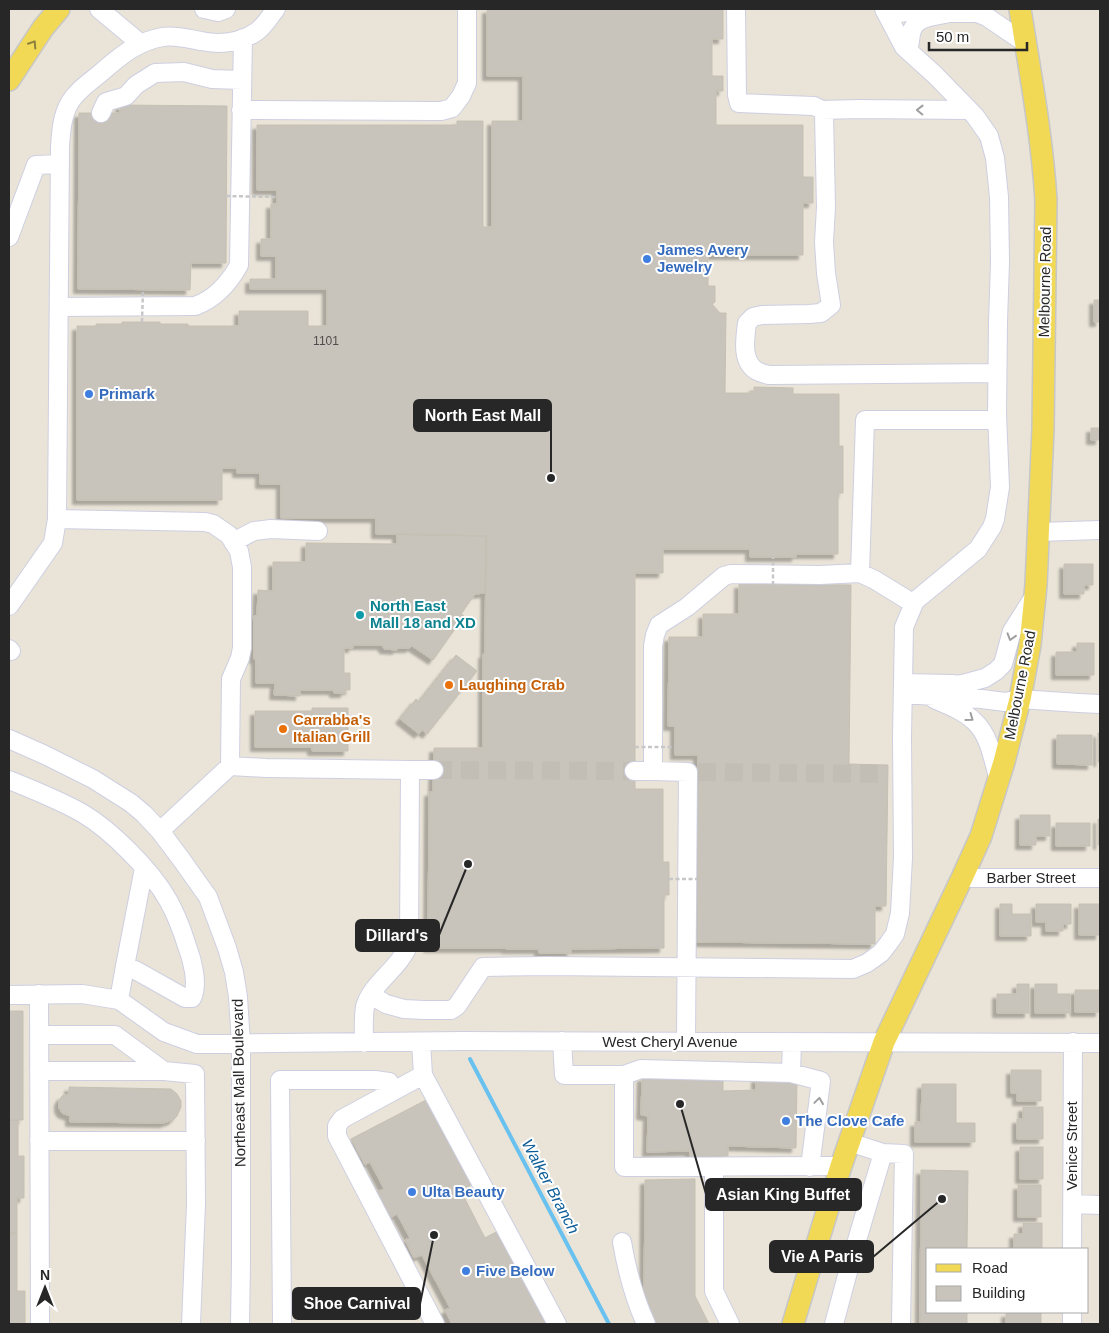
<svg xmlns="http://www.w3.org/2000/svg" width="1109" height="1333" viewBox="0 0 1109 1333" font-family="Helvetica,sans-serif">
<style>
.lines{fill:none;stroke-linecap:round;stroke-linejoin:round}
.stream{stroke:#68c1ef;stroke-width:4}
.building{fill:#c8c3bb;stroke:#c5c0b2;filter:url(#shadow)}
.minor-tunnel{stroke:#c3beb5;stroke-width:18;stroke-dasharray:18 9;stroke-linecap:butt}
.minor-casing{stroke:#cdcfe1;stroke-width:20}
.major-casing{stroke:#c7c7c7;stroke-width:24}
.minor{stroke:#fff;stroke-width:18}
.major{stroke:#f2d955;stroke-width:21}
.path-bridge{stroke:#c7c7c7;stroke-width:2.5;stroke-dasharray:4 2.5;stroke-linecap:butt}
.oneway{stroke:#8c803e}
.oneway2{stroke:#9e9e9e}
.shop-dot{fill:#3f7fe0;stroke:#fff;stroke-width:2}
.culture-dot{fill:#0f9aa8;stroke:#fff;stroke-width:2}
.food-dot{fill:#e8710a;stroke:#fff;stroke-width:2}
.labels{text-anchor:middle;stroke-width:4;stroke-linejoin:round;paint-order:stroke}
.number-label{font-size:12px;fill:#4f4e4c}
.shop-label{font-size:15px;font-weight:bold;fill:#366cbe;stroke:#fff;text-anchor:start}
.street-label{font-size:15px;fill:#272727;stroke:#fff}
.culture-label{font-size:15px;font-weight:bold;fill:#0d838f;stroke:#fff;text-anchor:start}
.food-label{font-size:15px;font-weight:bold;fill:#c56008;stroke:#fff;text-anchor:start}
.water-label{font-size:16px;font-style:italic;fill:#0b5c97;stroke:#fff}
.leader{fill:none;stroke:#272727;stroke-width:2}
.callout-dot{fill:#272727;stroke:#fff;stroke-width:2}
.callout{fill:#272727;stroke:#272727;stroke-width:2}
.callout-label{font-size:16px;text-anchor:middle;font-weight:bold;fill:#fff}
</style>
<defs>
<filter id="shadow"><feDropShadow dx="-4.5" dy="4.5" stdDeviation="1" flood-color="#0004"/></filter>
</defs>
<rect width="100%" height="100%" fill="#eae4d8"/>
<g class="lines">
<!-- stream -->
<path class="stream" d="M470,1059L609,1324"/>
</g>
<!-- building -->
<path class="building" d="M487,9H723V39H712V76H723V91H716V125H803V177H813V203H803V255H708V286H715V302L712,304L720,313H726L725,393H754V387L793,388V394H839V446H843V493H838V554H796V557H750V549H663V573H635V789H663V862H669V895H664V948L571,949V953H539V949H506V948H428L429,792H433L434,748H483V654H485L486,536L376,534V518H281V484H260V473H237V468H222V500H77V326H96V324H122V322H160V324H188V326H239V311H308V326H327V289H250V279H276V256H261V239H271V204H277V190H257V125H457V121H483V227H492V121H523V76H487Z
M120,105L227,106L226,263H191L190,290L78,289L79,113H120Z
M1094,300H1100V322H1094Z
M1091,428H1100V440H1091Z
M397,534L486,536L485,593L475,594L461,614L464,616L433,660L412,646L410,648H397V650L384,649L382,645H353V648H344V673H350V690H345V693H334V690H300V696L274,695L275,683H256V659H254V616H257L258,590L273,591V562H306V543L397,544Z
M1064,564H1093V585H1084V594H1064Z
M739,584L851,585L849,764L888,765L886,906H875V944L697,942L698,755H675V726H668L669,637H703V614H739Z
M1077,643H1094V675H1056V652H1077Z
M456,655L477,671L427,734L422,730L419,734L400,719L416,699L419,702Z
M312,708H348V751H312Z
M255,711H312V747H255Z
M1098,733H1100V762H1098Z
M1057,735H1092V765L1057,764Z
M1020,815H1050V836H1036V845H1020Z
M1098,819H1100V845H1098Z
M1056,823H1090V846H1056Z
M1000,904H1012V914H1031V936H1000Z
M1036,904H1071V924H1063V931H1046V922H1036Z
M1079,904H1100V935H1079Z
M1017,984H1029V1013H997V994H1017Z
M1035,984H1057V994H1070V1013H1035Z
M1075,990H1100V1012H1075Z
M9,1011H23V1120H9Z
M1011,1070H1041V1101H1017V1093H1011Z
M642,1077L723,1079V1091L756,1090V1078L797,1080L796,1148L728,1146V1156L690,1157V1151L647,1152L648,1116L641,1115Z
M922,1084H956V1123H975V1142H915V1122H921Z
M69,1087L171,1089L177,1094L181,1101V1107L177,1116L173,1120L164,1123L70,1122V1116L62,1113L59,1108V1101L62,1096L69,1094Z
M428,1099L473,1184L465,1188L468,1193L463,1195L485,1238L498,1231L547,1324H452L445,1310L450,1308L422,1255L414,1258L405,1240L410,1238L397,1214L390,1218L376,1192L384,1189L370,1162L365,1165L351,1139Z
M1023,1107H1043V1139H1017V1119H1023Z
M9,1120H18V1156H24V1198H17V1233H9Z
M1020,1147H1043V1179H1020Z
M921,1170L968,1171L967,1249H928V1312H967V1324H920Z
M695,1179V1296L709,1324H653L644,1308L645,1180Z
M1018,1185H1041V1217H1018Z
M1023,1223H1042V1249H1014V1234H1023Z
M9,1233H17V1291H25V1324H9Z
M1019,1312H1041V1324H1006V1313H1019Z"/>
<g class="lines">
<!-- minor-tunnel -->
<path class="minor-tunnel" d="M434,770L634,771
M698,772L887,774"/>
<!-- minor casing -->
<g class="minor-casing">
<path id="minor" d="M99,9L141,44
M204,9L218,12L226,9
M276,9C270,16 264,27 256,32C240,43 219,45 201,41C189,39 175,35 163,37C136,41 117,59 97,76C87,84 77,91 70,102C62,116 61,131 60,147L57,519L205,522L213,524L229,535L239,551L242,567V648L240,658L231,679L230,766L266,768L410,770L409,943C401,968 371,983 365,1007C363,1018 364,1031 364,1043
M736,9L737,95L739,103L814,106L822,110L824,114L826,207L824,242L826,273L831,305L821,313L809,314L762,315L753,317L747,323C745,339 741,362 757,371C761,373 765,374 769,375L997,373
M926,9L950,13H977L987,17L1025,43
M887,15L923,9
M908,50C910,45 910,39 911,34C914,17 931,17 945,14
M241,110L435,111H441L452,108L461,96L467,83V9
M822,110L858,109L969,110
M101,113L106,102L126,96L136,85L155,73L184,72L212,79L242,80
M9,237L36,165L60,164
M59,307L195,306C215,299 229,283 239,265L243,38
M1038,532L1100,530
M233,542L254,531L271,529L318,531
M860,573L865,420H997
M9,606L53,543L57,519
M9,649L11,651
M903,683L952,684L969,686
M959,685L985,678L996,671L1003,664L1012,631L1035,595
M903,694L982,699L1005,702L1020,699L1079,703L1100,704
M934,699C948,705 964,711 975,722C990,736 993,761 999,780
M9,739L45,755L93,779L131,803L144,814L160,831L181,859L208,897L227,948L234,972L238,997L241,1044V1263L240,1324
M410,770H434
M634,771H653
M9,780C34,790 59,800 82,813C111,830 151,870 168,900C176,914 182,930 187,946C192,959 199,984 192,998H185L137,971L125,966L119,1000
M160,831L230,766
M962,878H1100
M125,966L144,868
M39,994L40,1324
M9,995L82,994L119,1000L164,1032L197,1044L463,1041L1100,1043
M371,995L386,1004L404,1009L424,1010H451L457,1006L483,967L548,966L853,969L867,963L881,953L888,944L895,934L900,913L903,858L902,737L904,627L915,601L978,549L992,527L995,519L1000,487L997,414L998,322L1000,262L999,197L995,158L989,136L975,116L935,75L904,47L884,9
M39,1035H115L164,1071
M562,1041L564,1075H624L641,1069L791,1073L821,1081L810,1167
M421,1042L423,1075L557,1324
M686,1042L688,772L653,771V646L655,635L659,625L687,607L724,576L731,574L820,575L860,573L875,580L914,604
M39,1071H164L195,1074L196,1204L191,1324
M791,1073L792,1042
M423,1075L342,1119L337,1126V1136L435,1324
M624,1075V1167L841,1166
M39,1141H196
M849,1142L883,1153L904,1154L901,1324
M714,1167V1291L730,1324
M1072,1204L1100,1205
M622,1242C627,1271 634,1298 646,1324
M1072,1249L1073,1042
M282,1324L280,1080H375L389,1082L394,1091
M834,1324L852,1257L883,1153
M1072,1324V1312"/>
</g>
<!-- major casing -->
<g class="major-casing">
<path id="major" d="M9,80L43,28L59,9
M793,1324L818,1241L841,1166L884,1042L962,878L981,836L1004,762L1020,699L1030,645L1036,585L1043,429L1046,200C1042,136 1030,72 1020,9"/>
</g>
<!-- minor -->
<use href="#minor" class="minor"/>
<!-- major -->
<use href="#major" class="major"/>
<!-- path-bridge -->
<path class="path-bridge" d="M226,196L277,197
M142,322L143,289
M773,585V557
M635,747H675
M669,879H697"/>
</g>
<!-- one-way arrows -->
<defs><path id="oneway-chevron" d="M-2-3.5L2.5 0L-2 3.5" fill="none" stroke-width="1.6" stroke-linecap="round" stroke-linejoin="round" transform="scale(1.25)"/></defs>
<use class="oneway" href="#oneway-chevron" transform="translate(33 44) rotate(-57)"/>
<g class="oneway2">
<use href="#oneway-chevron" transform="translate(920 110) rotate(-179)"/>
<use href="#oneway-chevron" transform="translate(1011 637) rotate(107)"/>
<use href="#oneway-chevron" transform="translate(970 718) rotate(36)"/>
<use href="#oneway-chevron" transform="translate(819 1101) rotate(-82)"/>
</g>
<!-- markers -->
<g class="shop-dot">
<circle cx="647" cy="259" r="5"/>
<circle cx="89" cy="394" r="5"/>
<circle cx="786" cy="1121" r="5"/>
<circle cx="412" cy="1192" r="5"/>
<circle cx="466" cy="1271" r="5"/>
</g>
<circle class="culture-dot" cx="360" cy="615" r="5"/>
<g class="food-dot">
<circle cx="449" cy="685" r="5"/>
<circle cx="283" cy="729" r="5"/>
</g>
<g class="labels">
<!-- number labels -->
<g class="number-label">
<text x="326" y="345">1101</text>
</g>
<!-- shop labels -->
<g class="shop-label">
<text x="657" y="255">James Avery<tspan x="657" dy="17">Jewelry</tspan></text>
<text x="99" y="399">Primark</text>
<text x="796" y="1126">The Clove Cafe</text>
<text x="422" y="1197">Ulta Beauty</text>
<text x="476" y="1276">Five Below</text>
</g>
<!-- street labels -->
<g class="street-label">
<text transform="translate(1045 282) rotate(-89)" y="5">Melbourne Road</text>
<text transform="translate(1020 685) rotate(-79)" y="5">Melbourne Road</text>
<text x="1031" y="883">Barber Street</text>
<text x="670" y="1047">West Cheryl Avenue</text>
<text transform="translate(239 1083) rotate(-91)" y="5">Northeast Mall Boulevard</text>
<text transform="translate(1072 1146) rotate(-90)" y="5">Venice Street</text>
</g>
<!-- culture labels -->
<g class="culture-label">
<text x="370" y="611">North East<tspan x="370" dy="17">Mall 18 and XD</tspan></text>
</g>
<!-- food labels -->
<g class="food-label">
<text x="459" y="690">Laughing Crab</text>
<text x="293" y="725">Carrabba's<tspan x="293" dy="17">Italian Grill</tspan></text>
</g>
<!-- water labels -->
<g class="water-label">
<text transform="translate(551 1186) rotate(62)" y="6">Walker Branch</text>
</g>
</g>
<!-- callouts -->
<path class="leader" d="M551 478L551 416M468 864L439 935M680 1104L706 1194M942 1199L873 1257M434 1235L420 1304"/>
<g class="callout-dot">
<circle cx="551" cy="478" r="5"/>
<circle cx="468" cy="864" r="5"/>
<circle cx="680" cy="1104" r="5"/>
<circle cx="942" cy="1199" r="5"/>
<circle cx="434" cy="1235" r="5"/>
</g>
<g class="callout">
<rect x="414" y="400" width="137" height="31" rx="5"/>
<rect x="356" y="920" width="83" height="31" rx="5"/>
<rect x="706" y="1179" width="155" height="31" rx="5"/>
<rect x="770" y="1241" width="103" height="31" rx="5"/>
<rect x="293" y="1288" width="127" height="31" rx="5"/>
</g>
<g class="callout-label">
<text x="483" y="421">North East Mall</text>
<text x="397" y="941">Dillard's</text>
<text x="783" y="1200">Asian King Buffet</text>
<text x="822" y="1262">Vie A Paris</text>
<text x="357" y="1309">Shoe Carnival</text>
</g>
<!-- border -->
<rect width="1109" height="1333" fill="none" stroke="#272727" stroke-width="20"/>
<!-- legend -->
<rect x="926" y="1248" width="162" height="65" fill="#ffffff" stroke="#a9a9a9"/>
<rect x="936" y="1264" width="25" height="8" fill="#f2d955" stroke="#a9a9a9"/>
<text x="972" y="1273" font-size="15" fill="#272727">Road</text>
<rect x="936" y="1286" width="25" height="15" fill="#c8c3bb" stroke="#a9a9a9"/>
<text x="972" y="1298" font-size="15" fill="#272727">Building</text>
<!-- north arrow -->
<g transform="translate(45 1288)" stroke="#ffffff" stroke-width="4" paint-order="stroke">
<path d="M0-4L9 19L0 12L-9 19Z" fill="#272727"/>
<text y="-8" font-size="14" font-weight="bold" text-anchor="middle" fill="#272727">N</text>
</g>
<!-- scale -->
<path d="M929 42v8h98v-8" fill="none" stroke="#272727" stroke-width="2.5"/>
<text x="936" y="42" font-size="15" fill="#272727" stroke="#ffffff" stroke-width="4" paint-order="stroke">50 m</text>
</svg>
